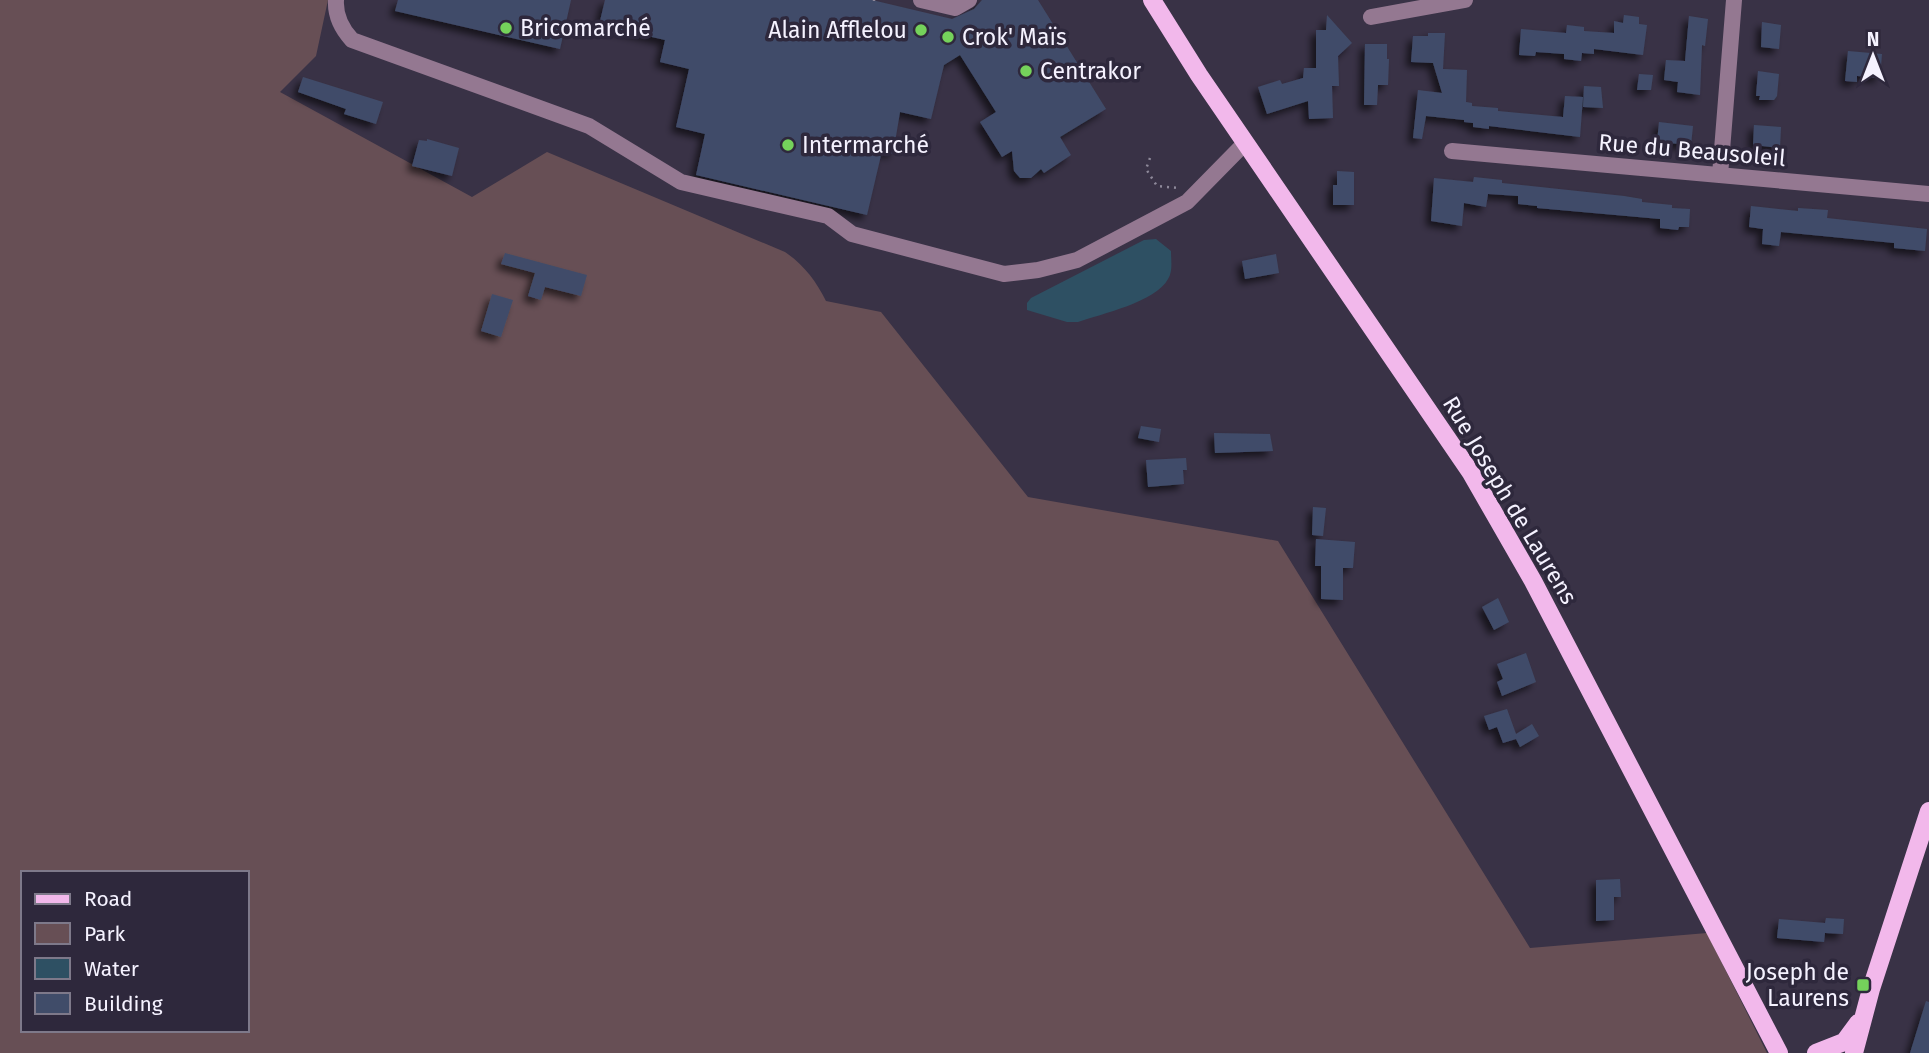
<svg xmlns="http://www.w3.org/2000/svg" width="1929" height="1053" viewBox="0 0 1929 1053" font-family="'Fira Sans',sans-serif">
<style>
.green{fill:#674f55;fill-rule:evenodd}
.water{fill:#2e5063}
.building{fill:#404c69;filter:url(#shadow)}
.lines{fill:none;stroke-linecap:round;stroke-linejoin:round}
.path{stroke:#8e899a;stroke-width:2.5;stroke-dasharray:2 5;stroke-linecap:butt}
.minor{stroke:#947891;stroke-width:16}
.major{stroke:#f2b8eb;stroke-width:18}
.poi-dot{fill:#75d25b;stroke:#2e283c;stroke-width:2.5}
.labels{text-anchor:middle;stroke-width:7;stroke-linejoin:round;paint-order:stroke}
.poi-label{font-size:23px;fill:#f5f2ff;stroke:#2e283c;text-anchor:start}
.street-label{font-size:23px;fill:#f5f2ff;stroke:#2e283c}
</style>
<defs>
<filter id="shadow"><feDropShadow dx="-5" dy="5" stdDeviation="3.5" flood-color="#0009"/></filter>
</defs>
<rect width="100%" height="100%" fill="#393246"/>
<!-- green -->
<path class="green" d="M0,0H328L316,56L280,92L472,197L547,152L785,252C804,265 816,281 826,301L881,312L1028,497L1278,541L1530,948L1707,933L1767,1053H0ZM23,873H247V1030H23Z"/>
<!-- water -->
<path class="water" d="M1156,239L1171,251C1171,261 1173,271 1168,279C1156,302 1101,314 1078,322H1067L1027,310V303L1031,298L1144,240Z"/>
<!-- building -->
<path class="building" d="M398,0H571L560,49L395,11Z
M605,0H872L952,19L974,9L982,0H1038L1106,109L1060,137L1071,155L1044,173L1041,169L1031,178H1020L1014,171L1012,151L1002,157L980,122L996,112L960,55L944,65L931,119L900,112L893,154L882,151L867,215L696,175L705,134L676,127L689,69L660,62L665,40L599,25Z
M1327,15L1352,43L1338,56L1339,86H1332L1333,118L1309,119L1308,101L1267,114L1258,87L1280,80L1282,84L1303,78L1304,68H1316V30H1326Z
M1624,15L1639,17V24L1647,25L1643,55L1594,49V54L1582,53L1581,61L1564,59V54L1536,52L1535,56L1519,55L1521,29L1566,33L1567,25L1584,27V31L1614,33V21L1623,23Z
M1689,16L1708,19L1705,46L1702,45L1700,95L1677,92L1678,82L1664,80L1666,60L1685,61Z
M1762,22L1781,25L1779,49L1761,47Z
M1428,33H1445L1443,69L1467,70L1466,102L1472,103V106L1498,108V111L1563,117L1565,96L1583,97L1580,137L1489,126V129L1473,127V123L1464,122V120L1426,116L1422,139L1413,138L1418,90L1442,93L1433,63L1411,62L1413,36H1428Z
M1365,44H1387V59H1389L1388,85H1378L1377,105H1364Z
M1848,51L1882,54L1880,78L1857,76V82L1845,81Z
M1758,71L1779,74L1777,96L1774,100H1759L1760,96H1756Z
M1639,74L1653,75L1651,90H1637Z
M303,77L383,102L376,124L344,114L346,109L298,92Z
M1584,86L1601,87L1603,108L1583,107Z
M1659,122L1693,126L1691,145L1657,142Z
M1754,125L1781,127L1780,148L1753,145Z
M427,139L459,148L452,176L412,166L419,140L427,141Z
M1337,171L1354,172V205H1333V185H1337Z
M1474,177L1502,180V183L1624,196L1642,199V202L1672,205V208L1690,209L1689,227H1679L1678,230L1660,228V219L1537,208V206L1518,204V196L1488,194L1486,207L1464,203L1462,226L1431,221L1434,178L1473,182Z
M1751,206L1798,211V208L1828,210L1827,218L1927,229L1925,251L1894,248V243L1781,232L1779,246L1762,244L1763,229L1749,227Z
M505,253L587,275L581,296L545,287L541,300L528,296L535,273L501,264Z
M1276,254L1279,273L1245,279L1242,261Z
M492,294L513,300L501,337L481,331Z
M1141,426L1161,429L1159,442L1138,438Z
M1214,433L1270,434L1273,451L1215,453Z
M1186,458L1187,470H1183L1184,484L1148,487L1146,460Z
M1313,507L1326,508L1323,536L1312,535Z
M1316,539L1355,542L1353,568H1343V600L1321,599V566H1315Z
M1498,598L1509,622L1494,630L1482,607Z
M1526,653L1536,682L1502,696L1497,682L1503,679L1497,664Z
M1507,709L1516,734L1532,724L1539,736L1520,747L1516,739L1503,743L1497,727L1489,730L1484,716Z
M1620,879L1621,897H1614V920L1596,921V880Z
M1826,918L1844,919L1843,934L1825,933L1824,942L1777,938L1779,919L1825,923Z
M1926,1001L1929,1002V1053H1910Z"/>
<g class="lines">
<!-- path -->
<path class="path" d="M874,1V0
M1150,158L1146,169L1157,186L1178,188"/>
<!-- minor -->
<path class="minor" d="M336,0C335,16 341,28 352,40L589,126L681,182L828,216L852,234L1004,274L1038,270L1077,260L1187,202L1245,143
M921,0L955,8L969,0
M1371,17L1465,0
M1452,151L1929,194
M1720,175L1734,0"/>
<!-- major -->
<path class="major" d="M1152,0L1199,75L1471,473L1533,581L1779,1053
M1816,1053L1844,1042L1858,1023
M1854,1053L1871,989L1929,811"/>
</g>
<!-- markers -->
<g class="poi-dot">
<circle cx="506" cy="28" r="7"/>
<circle cx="921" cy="30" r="7"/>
<circle cx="948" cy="37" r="7"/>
<circle cx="1026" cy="71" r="7"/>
<circle cx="788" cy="145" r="7"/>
<rect x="1856" y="978" width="14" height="14" rx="3.5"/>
</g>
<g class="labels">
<!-- poi labels -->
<g class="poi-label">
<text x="520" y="36">Bricomarché</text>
<text x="907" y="38" text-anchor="end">Alain Afflelou</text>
<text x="962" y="45">Crok' Maïs</text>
<text x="1040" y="79">Centrakor</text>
<text x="802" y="153">Intermarché</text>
<text x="1849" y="980" text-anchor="end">Joseph de<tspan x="1849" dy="26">Laurens</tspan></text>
</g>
<!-- street labels -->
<g class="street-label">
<text transform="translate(1692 150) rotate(5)" y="8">Rue du Beausoleil</text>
<text transform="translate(1510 500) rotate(59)" y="8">Rue Joseph de Laurens</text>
</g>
</g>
<!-- legend -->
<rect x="21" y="871" width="228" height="161" fill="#2e283c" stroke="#7e798a" stroke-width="2"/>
<rect x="35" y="894" width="35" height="10" fill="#f2b8eb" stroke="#7e798a" stroke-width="2"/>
<text x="84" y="906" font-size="21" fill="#f5f2ff">Road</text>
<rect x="35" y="923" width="35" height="21" fill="#674f55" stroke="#7e798a" stroke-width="2"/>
<text x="84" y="941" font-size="21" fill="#f5f2ff">Park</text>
<rect x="35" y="958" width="35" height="21" fill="#2e5063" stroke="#7e798a" stroke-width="2"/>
<text x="84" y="976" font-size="21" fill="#f5f2ff">Water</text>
<rect x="35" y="993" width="35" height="21" fill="#404c69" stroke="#7e798a" stroke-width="2"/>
<text x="84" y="1011" font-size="21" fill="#f5f2ff">Building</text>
<!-- north arrow -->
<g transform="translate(1873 56)" stroke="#2e283c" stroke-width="5" paint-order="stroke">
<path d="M0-5L12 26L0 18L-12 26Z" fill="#f5f2ff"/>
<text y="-10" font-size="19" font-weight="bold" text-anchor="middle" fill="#f5f2ff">N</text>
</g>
</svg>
